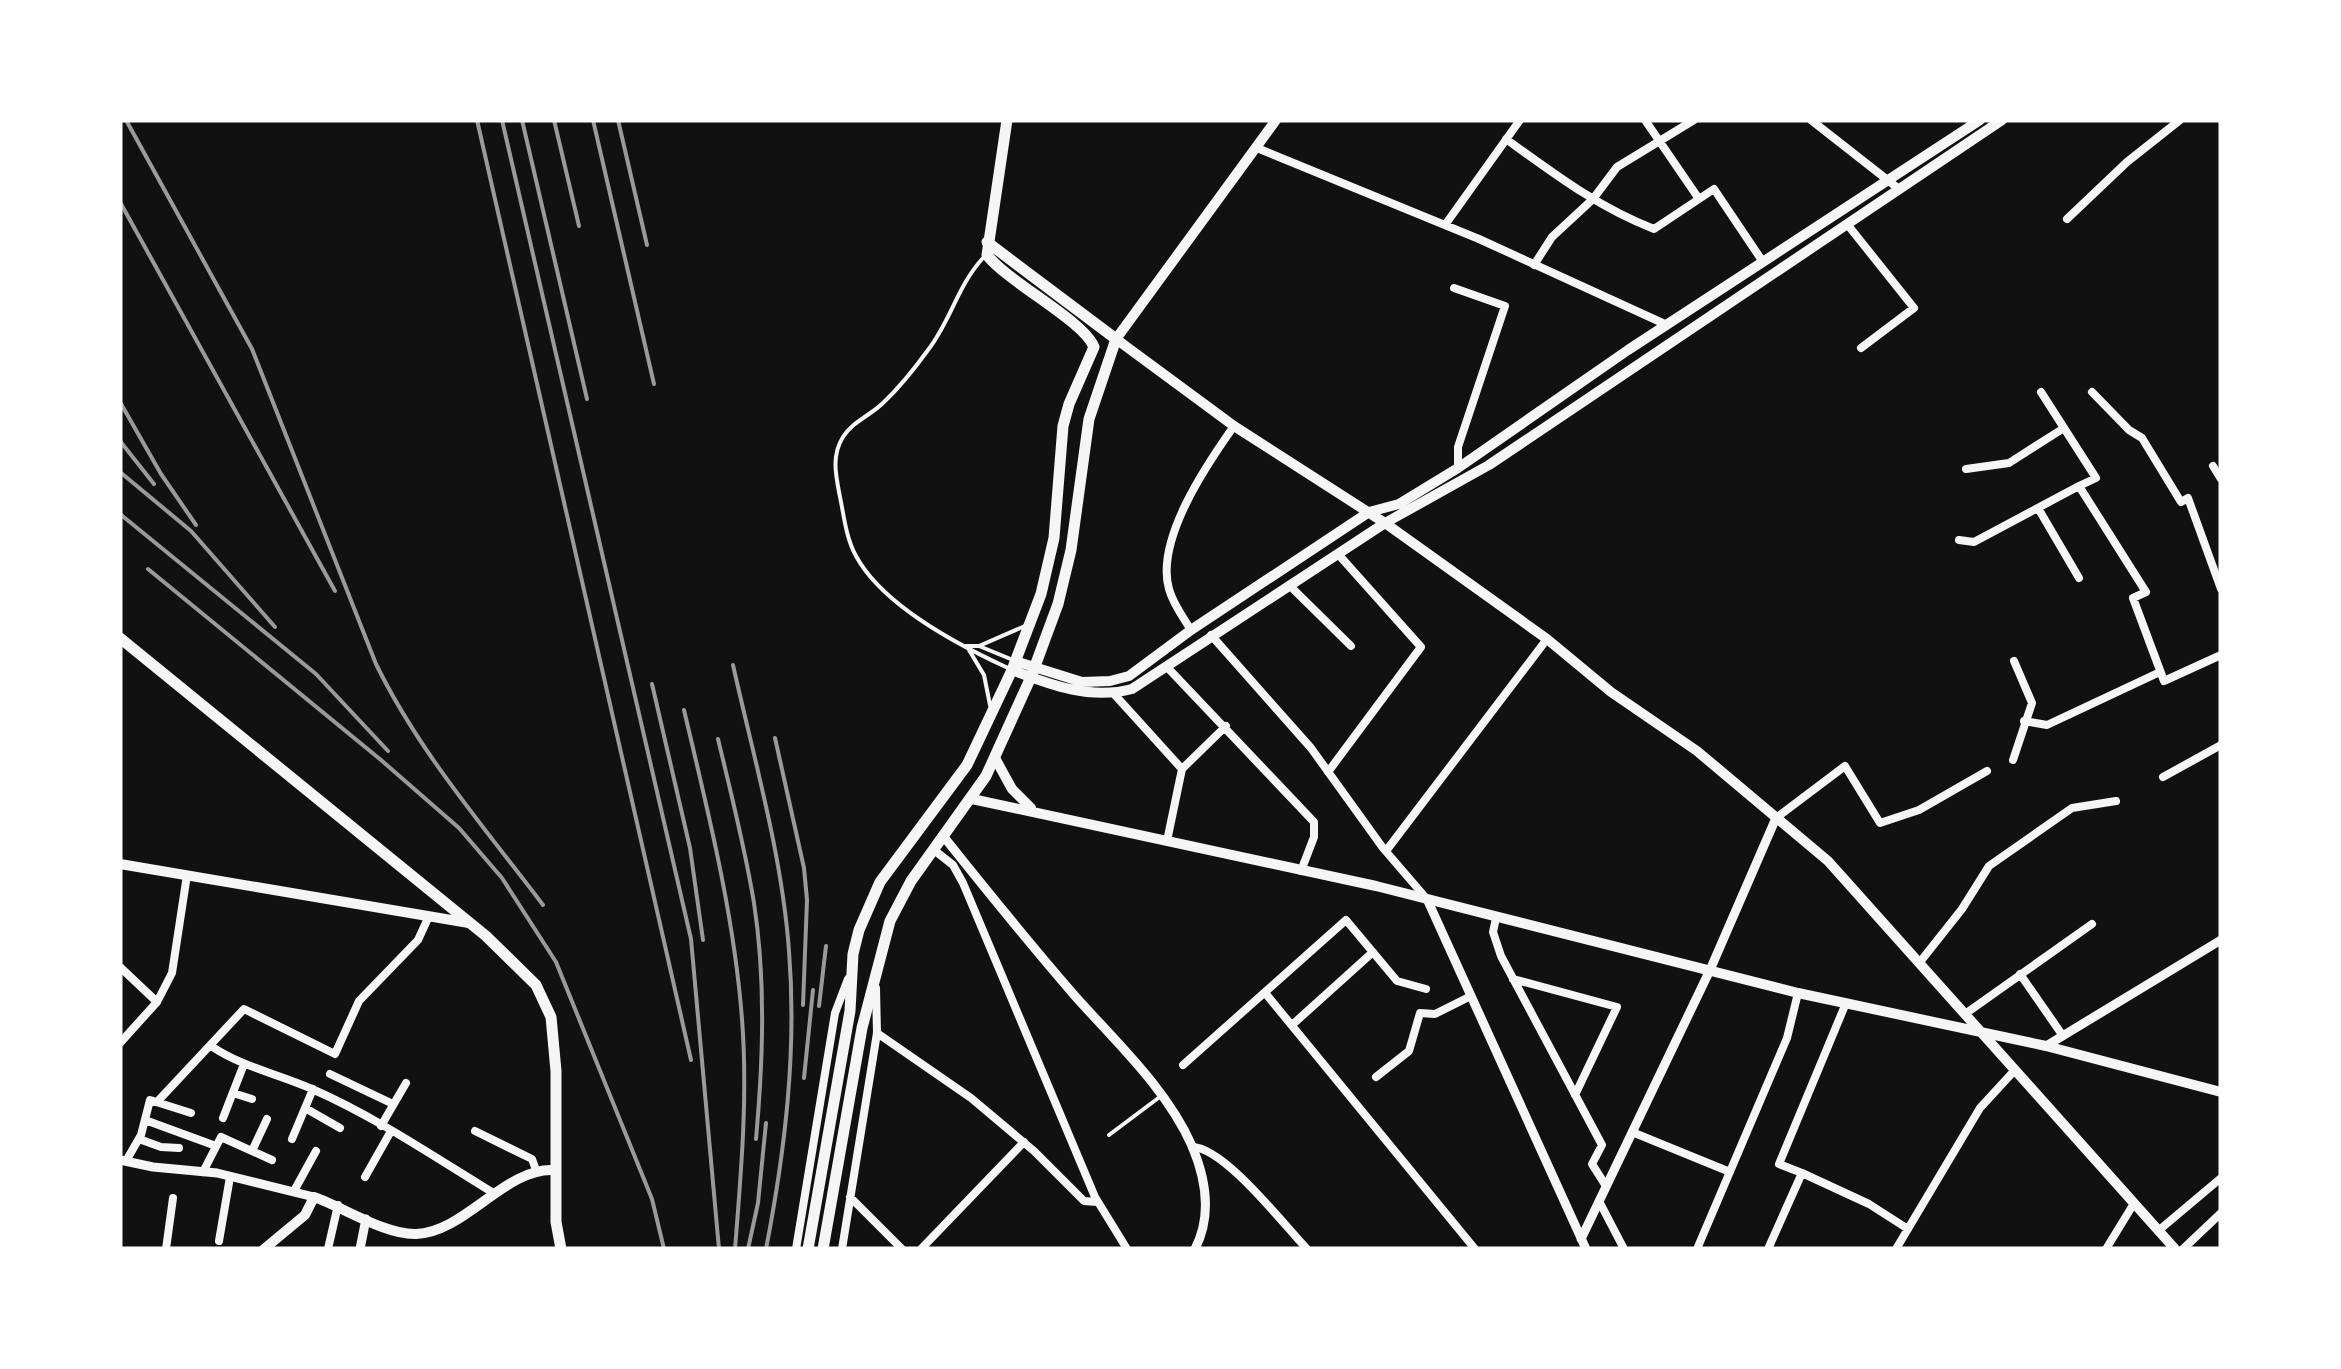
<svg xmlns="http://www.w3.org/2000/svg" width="2341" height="1369" viewBox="0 0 2341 1369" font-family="Ubuntu,sans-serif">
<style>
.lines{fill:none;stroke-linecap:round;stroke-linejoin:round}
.service{stroke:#f5f5f5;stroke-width:4}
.minor{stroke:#f5f5f5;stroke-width:8}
.tertiary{stroke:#f5f5f5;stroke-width:9}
.secondary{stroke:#f5f5f5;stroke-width:10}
.primary{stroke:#f5f5f5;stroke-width:11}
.rail{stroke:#9a9a9a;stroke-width:4}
</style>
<rect width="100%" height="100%" fill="#111"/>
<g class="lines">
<!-- service -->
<path class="service" d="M983,258C958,285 950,322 928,350C915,368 900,387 883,403C871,415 852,422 843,437C831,456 836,476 840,497C844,516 846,538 856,556C883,606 958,645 1008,668
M966,646H979L1013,660
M979,646L1025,626
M969,650L984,675L990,705
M1109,1135L1161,1096"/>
<!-- minor -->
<path class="minor" d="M1645,120L1699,199
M1811,120L1899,189
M1506,139C1553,173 1599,208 1654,229L1714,189L1763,262
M1257,148L1479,239L1667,325
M2067,219L2127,162L2180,120
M1847,224L1914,308L1861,348
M1445,225L1520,120
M1534,265L1552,237L1593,199L1617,167L1694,120
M1454,288L1505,306L1458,447V468
M2041,392L2096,478L2079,486L2146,592L2133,598L2164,681L2221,655
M2092,392L2129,430L2142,438L2181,502L2188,498L2221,589
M2213,466L2221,479
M1966,469L2009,463L2064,428
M2038,508L2079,578
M1959,540L1974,542L2079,486
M1289,585L1351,646
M1191,630C1183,617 1173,604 1169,589C1155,540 1207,464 1234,426
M1211,635L1311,748L1383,848L1426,898
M1166,666L1314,822V837L1301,871
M1114,694L1182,769
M2024,721L2047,725L2160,672
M2013,760L2032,703L2014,661
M1328,772L1421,647L1338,554
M2163,777L2221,745
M1776,818L1845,766L1880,823L1919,810L1987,771
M1167,841L1182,769L1226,726
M934,850L953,865L963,883L1095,1197L1127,1249
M1386,851L1547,639
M1496,918L1493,932L1501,956L1602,1145L1592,1164L1606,1186
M1920,962L1962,909L1989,866L2072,808L2116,801
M120,967L157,1002
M2020,974L2063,1036
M1513,979L1617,1007L1575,1095
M1266,994L1475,1249
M1965,1014L2092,924
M1292,1025L1373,952
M877,1033L971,1098L1034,1151L1084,1201L1097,1202
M120,1043L157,1002L172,973L187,875
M211,1046C242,1067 278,1074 312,1089C376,1117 436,1158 495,1194
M1183,1065L1346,920L1397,981L1426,989
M330,1074L393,1104
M1376,1077L1409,1051L1420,1013L1435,1014L1471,996
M233,1093L252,1099
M157,1102L244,1009L335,1054L359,1001L418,940L429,916
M305,1108L340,1128
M223,1118L244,1064
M145,1120L216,1146
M381,1126L406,1083
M475,1131L532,1159L536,1170
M1632,1132L1730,1172
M139,1139L161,1147L179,1148
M292,1139L313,1089
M1192,1147C1224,1147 1284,1225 1307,1249
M252,1151L267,1119
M126,1161L141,1135L150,1100L191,1113
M203,1172L221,1137L272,1160
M1802,1173L1869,1204L1908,1229
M365,1177L391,1131
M294,1191L316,1151
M850,1197L902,1249
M1599,1201L1624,1249
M2158,1231L2221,1178
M219,1241L230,1177
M166,1249L173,1198
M328,1249L338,1205
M796,1249L835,1013L848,979
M842,1249L877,1033L876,988
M921,1249L1024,1142
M1697,1249L1787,1038L1798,993
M1768,1249L1802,1173L1779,1164L1846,1003
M1896,1249L1980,1108L2014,1071
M2106,1249L2133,1205
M2183,1249L2221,1213"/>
<!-- tertiary -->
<path class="tertiary" d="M944,837C987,891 1030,944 1075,996C1116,1042 1167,1089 1192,1146C1206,1179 1212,1216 1195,1249
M1427,899L1586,1249
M2046,1046L2221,940
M120,1160L153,1167L217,1173L314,1197
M1581,1239L1710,970L1776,818
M360,1249L366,1219"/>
<!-- secondary -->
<path class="secondary" d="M1276,120L1116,339L1234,426L1385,523L1547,639L1611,692L1697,751L1828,861L2175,1249
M1015,661L1082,682L1110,681L1129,676L1191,630L1369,512L1399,504L1458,468L1628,350L1980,120
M1012,670C1051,685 1090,700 1132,689L1385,523L1489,465L2002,120
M995,758L1012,789L1031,808
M972,799L1376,886L1798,993L2046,1046L2221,1092
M120,864L469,923
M264,1249L305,1215L314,1197C343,1207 385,1235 416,1234C464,1233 506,1167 554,1170"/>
<!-- primary -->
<path class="primary" d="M120,638L486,936L536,985L551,1017L556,1071V1222L561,1249
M808,1249L850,1011L853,954L859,930L880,882L967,765L1012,670L1041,594L1054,538L1063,426L1069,404L1094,347C1084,321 1009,283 987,255L1007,120
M823,1249L862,1028L890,921L911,881L986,776L1031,677L1058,604L1071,550L1089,419L1116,339L987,242"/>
<!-- rail -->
<path class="rail" d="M126,120L252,349L376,664C419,752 484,827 543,905
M477,120L691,1060
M502,120L691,939L719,1249
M522,120L587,399
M554,120L579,226
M593,120L654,384
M618,120L647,245
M120,202L335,591
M120,402L161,474L196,525
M120,441L154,484
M120,472L191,531L275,627
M120,514L316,674L388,751
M148,569L381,760L459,828L502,878L556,962L652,1199L664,1249
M733,665C754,759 782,855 789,951C797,1051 785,1151 766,1249
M652,684L690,848L703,940
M684,710C708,812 734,914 742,1019C748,1096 741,1173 735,1249
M775,738L804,868L807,900L803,1005
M718,739C731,793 745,848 754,903C766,981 763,1061 756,1139
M819,1006L826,946
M804,1078L813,990
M748,1249L758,1203L766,1123"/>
</g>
<!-- border -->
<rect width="2341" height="1369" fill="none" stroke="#ffffff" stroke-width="245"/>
</svg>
